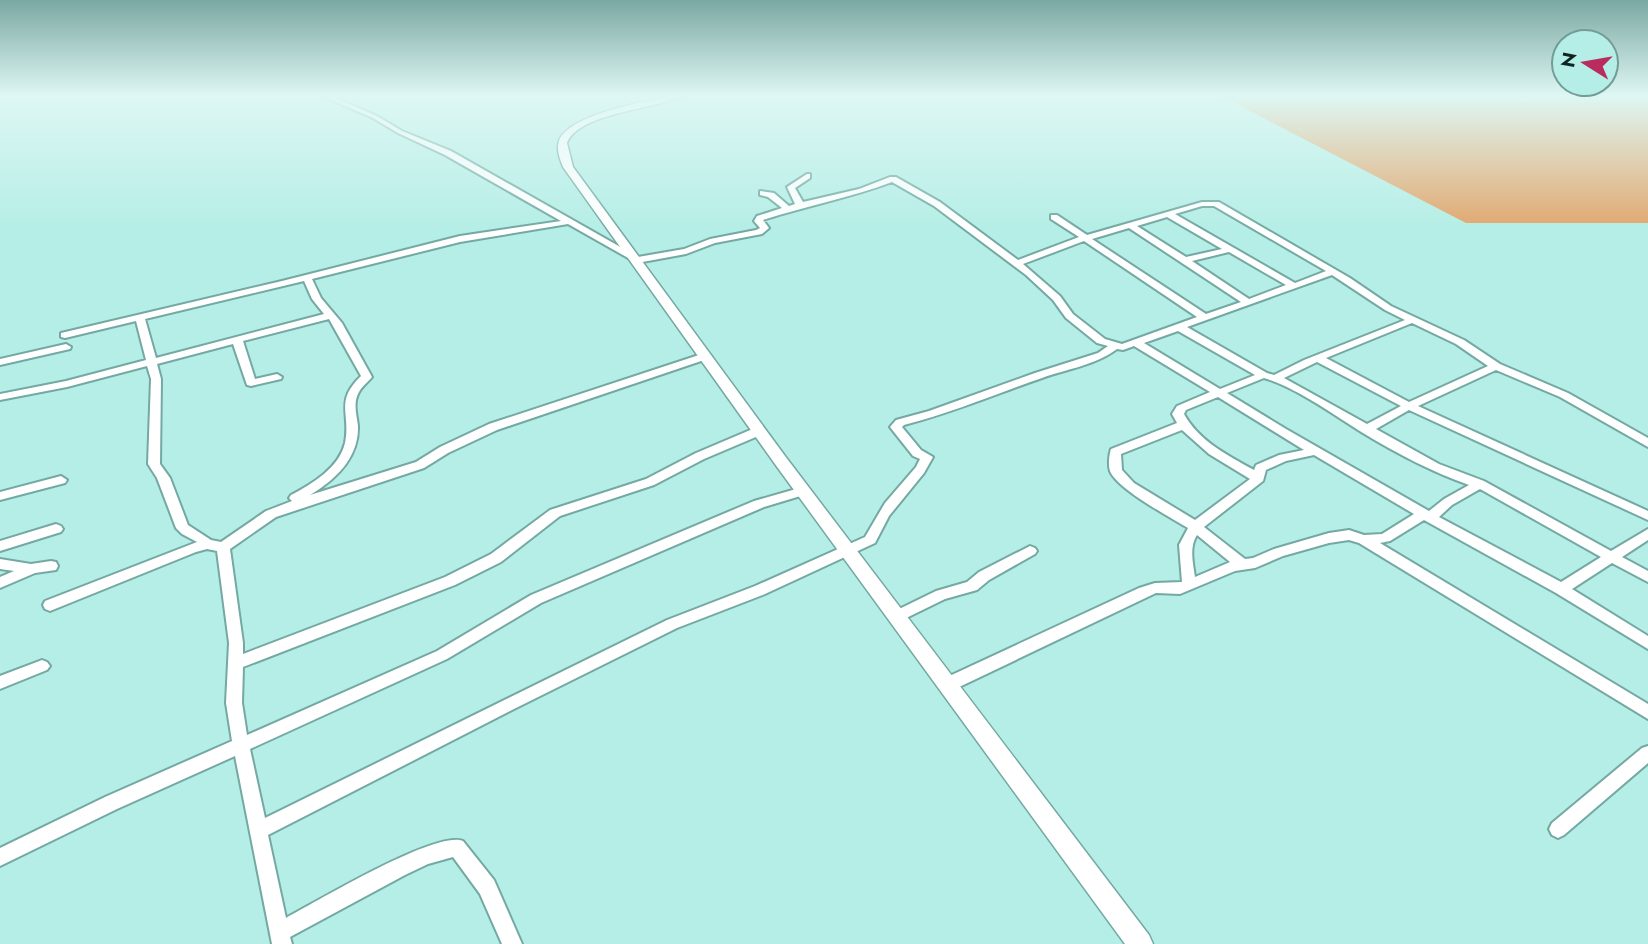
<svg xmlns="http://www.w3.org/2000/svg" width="1648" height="944" viewBox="0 0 1648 944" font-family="Jost,sans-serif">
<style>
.green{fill:#e1a86f}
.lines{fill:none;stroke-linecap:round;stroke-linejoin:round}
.minor-casing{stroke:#73a9a2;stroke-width:4}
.secondary-casing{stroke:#73a9a2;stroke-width:3}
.minor{fill:#fff;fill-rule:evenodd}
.secondary{fill:#fff;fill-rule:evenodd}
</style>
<rect width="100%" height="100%" fill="#b5eee6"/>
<!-- green -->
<path class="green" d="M1221,96H1648V223H1466Z"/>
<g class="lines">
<!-- minor casing -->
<g class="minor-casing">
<path id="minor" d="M322,96H331L377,116L402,131L451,151L638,257L684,249L710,239L756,230L760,228L754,221L757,216L782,208L768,197L760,195V191L774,193L789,206L795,204L787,187L807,174H810V178L795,188L803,202L859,189L890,177H896L940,202L1018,260L1079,237L1051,219V215H1057L1087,235L1202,202H1219L1350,278L1391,306L1464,340L1500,364L1568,393L1648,438V447L1560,397L1496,370L1418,406L1648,511V520L1409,410L1376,429L1439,464L1484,481L1611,551L1648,529V540L1622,557L1648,571V582L1612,563L1572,589L1648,636V649L1556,593L1424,520L1390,541L1380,543L1648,704V719L1359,543L1349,540L1329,543L1283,556L1255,568L1235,571L1180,594L1156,593L955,689L949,691L943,689L941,684L943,679L1139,588L1155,583L1182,582L1179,545L1188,528C1170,517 1117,489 1110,471C1108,465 1109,455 1111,449L1177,423L1172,414L1177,406L1210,392L1134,346L1123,350L1117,349C1096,365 1067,369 1042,378C996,394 952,413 904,425L902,427L921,450L933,457L924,473L889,516L875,543L765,594L677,628L518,707L268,835L286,918C316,902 436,830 463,841L494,880L522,944H502L480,894L453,857L428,864L405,875L290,937L292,944H272L235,756L117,809L0,866V848L105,797L232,741L226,703L229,643L217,551L207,549L196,552L50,611L45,609L43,605L45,601L197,542L182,534L176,528L157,478L148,464L151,379L147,366L67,387L0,400V394L66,381L146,360L136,321L65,338L61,337V333L282,281L460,236L561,221L445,155L398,133L373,118ZM892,182L934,206L1026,275L1053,300L1066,318L1097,343L1108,346L1098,353L1035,373L929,411L896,420L890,427L913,456L920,459L916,467L885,503L865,537L755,586L667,620L265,818L250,749L447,659L541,603L764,507L807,494L809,491L803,487L754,501L531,595L437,651L247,735L242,703L243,667L455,585L501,562L560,516L654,485L704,459L763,434L765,431L759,427L755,428L696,453L646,479L550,510L491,554L445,577L243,654V643L230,549L276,517L424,468L448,453L497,430L710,358L711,356L706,353L702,354L489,424L440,447L416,462L310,495C335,480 359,458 358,426C357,416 353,404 358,394C361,387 368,382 372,377L342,323L321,298L312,279L460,242L568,224L637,263L686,254L715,243L762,234L769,228L763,220C806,206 850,198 892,182ZM1202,206H1214L1326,271L1295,283L1175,214ZM1167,217L1222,249L1186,257L1137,226ZM1129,228L1241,302L1206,314L1092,239ZM1084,241L1197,317L1122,344L1105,339L1073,314L1060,296L1023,264ZM1229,252L1286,285L1249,299L1192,261ZM1332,275L1385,310L1405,320L1304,360L1274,375L1267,373L1187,327ZM304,281L312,299L324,314L156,358L145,319ZM329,319L361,376C334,402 351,413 345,443C339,468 312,484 291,495L289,498L292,501L266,511L221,542L211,540L188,525L170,478L160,464L161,379L157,364L233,344L247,385L251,386L281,379L282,377L277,374L255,379L243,341ZM1412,323L1456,344L1488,366L1409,402L1326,358ZM1178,331L1255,375L1220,389L1144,343ZM1317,362L1401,406L1367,424L1284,378ZM1264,378C1297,388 1334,415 1363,433C1396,453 1432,472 1469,485L1444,499L1429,511L1286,429L1227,393ZM1218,397L1304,450L1279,455L1256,465L1254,470C1227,455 1199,441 1184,414L1186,410ZM1182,430L1209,454L1250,479L1195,520L1134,483L1122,470L1121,454ZM1314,455L1414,514L1382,534L1364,535L1349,530L1329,533L1274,549L1253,558L1245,559L1204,527L1263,481L1266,470L1286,461ZM1480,489L1601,557L1561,582L1439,517L1452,505ZM1197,535L1230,562L1195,577C1193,563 1189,547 1197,535Z
M66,344L71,347L70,349L0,365V359Z
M61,476L67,480L65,483L0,500V492Z
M56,524L61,526L63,529L61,532L0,551V541Z
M1030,546L1035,548L1037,551L1035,554L989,580L977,590L945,599L898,622L893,620L891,616L893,612L936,591L967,582L979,572Z
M0,559L31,564L51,561L56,562L58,566L56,570L35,573L0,588V577L14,571L0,569Z
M42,660L47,662L50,666L47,670L0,689V676Z
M1648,746V763L1564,835L1558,838L1552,835L1549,829L1552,823L1642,748Z"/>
</g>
<!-- secondary casing -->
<g class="secondary-casing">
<path id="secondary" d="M668,96H683C657,109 578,113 567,143L573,167L785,456L1149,935L1153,944H1125L775,464L563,167C560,159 556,150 559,141C568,115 643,102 668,96Z"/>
</g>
<!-- minor -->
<use href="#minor" class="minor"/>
<!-- secondary -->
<use href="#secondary" class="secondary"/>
</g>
<!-- sky -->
<linearGradient id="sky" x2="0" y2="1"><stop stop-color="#7ba8a2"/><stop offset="0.42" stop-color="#def7f4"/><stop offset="1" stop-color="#def7f4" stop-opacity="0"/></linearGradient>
<rect width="1648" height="228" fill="url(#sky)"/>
<!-- north arrow -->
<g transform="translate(1585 63) rotate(281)"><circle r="33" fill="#b5eee6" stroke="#729d97" stroke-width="2"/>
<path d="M0-5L12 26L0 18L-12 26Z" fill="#b92c5d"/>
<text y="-10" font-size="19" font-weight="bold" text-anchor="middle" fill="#0e2421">N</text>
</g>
</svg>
